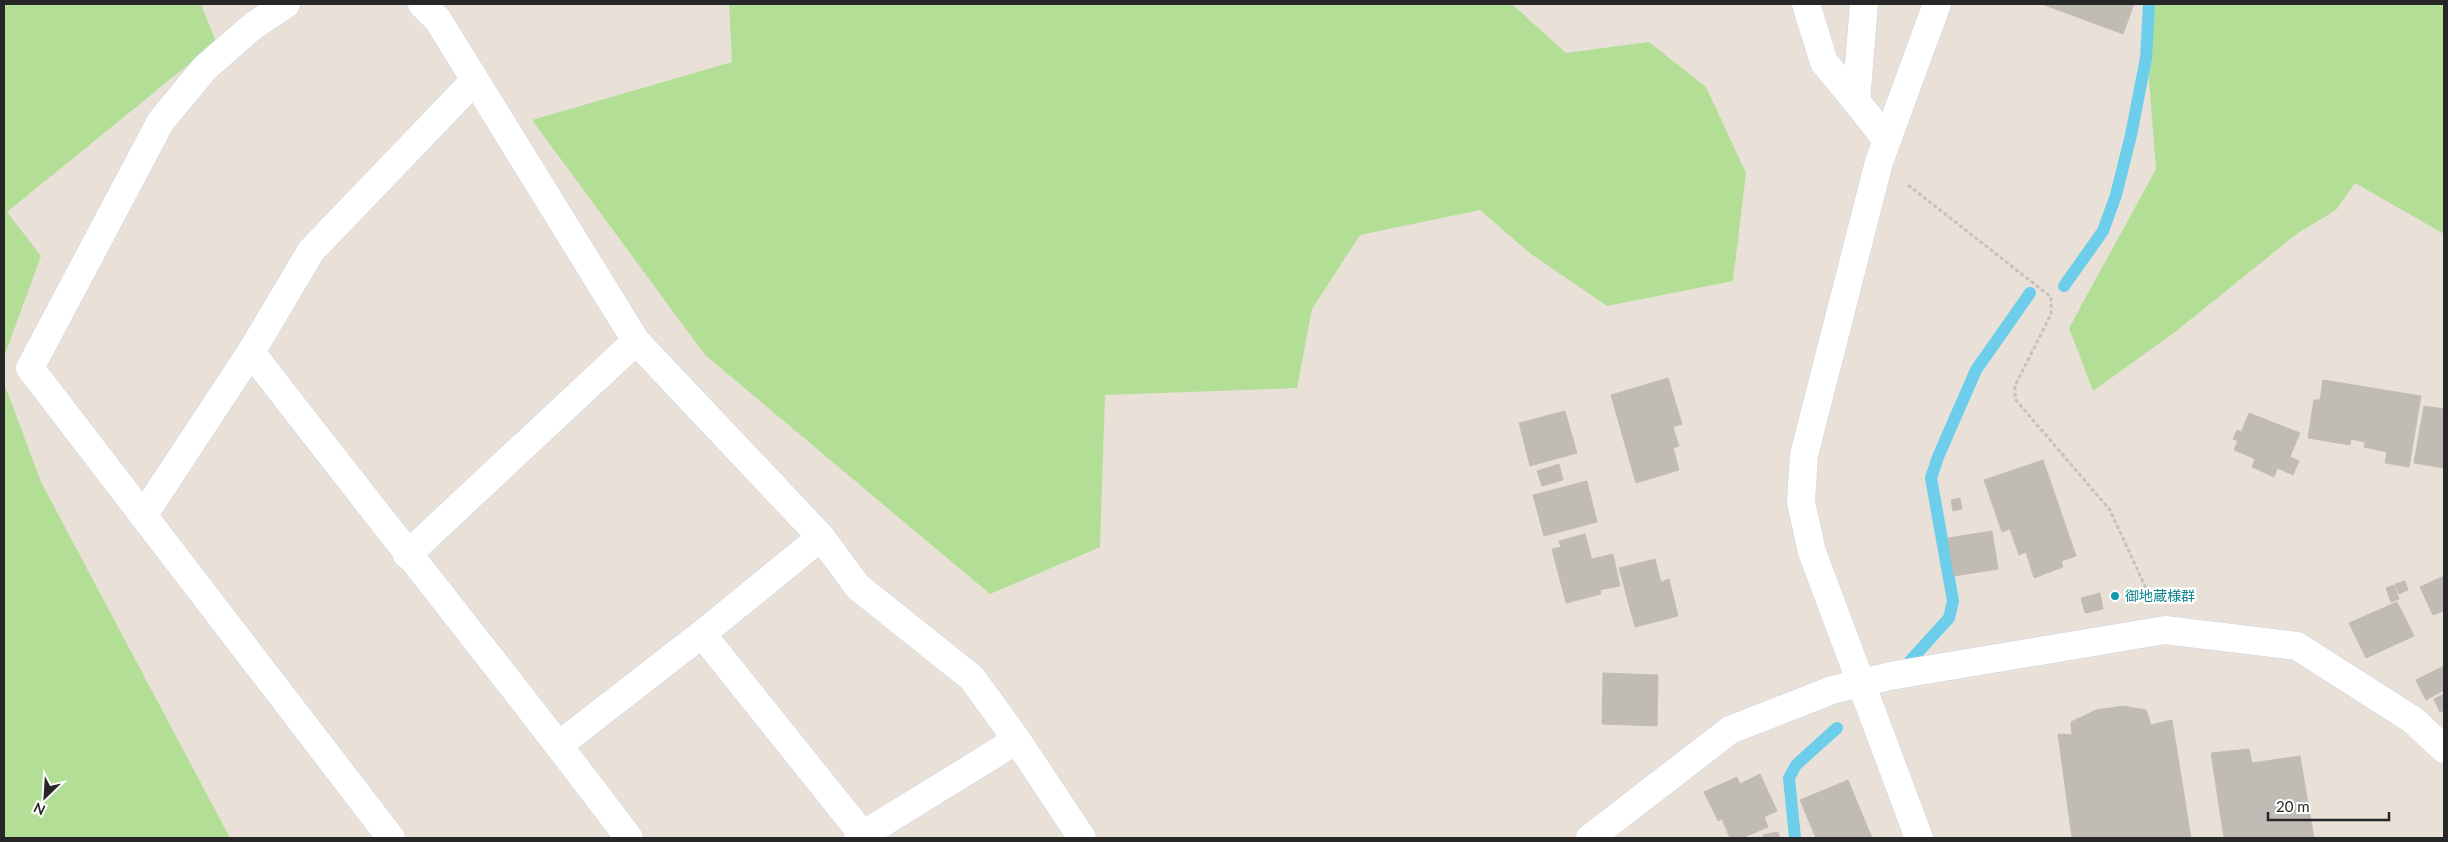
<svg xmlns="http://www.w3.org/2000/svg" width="2448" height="842" viewBox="0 0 2448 842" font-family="Lato,'Noto Sans JP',sans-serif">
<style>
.green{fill:#b2df95}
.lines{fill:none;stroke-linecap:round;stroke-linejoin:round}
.stream{stroke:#6cceea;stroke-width:12}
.building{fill:#c1bbb5;stroke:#c4bdb2}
.minor-casing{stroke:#ced2e0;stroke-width:29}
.path{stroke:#c3c3c3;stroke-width:3;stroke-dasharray:4 2.5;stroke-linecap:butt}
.minor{stroke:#fff;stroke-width:28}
.culture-dot{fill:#0f9aa8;stroke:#fff;stroke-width:2}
.labels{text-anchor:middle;stroke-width:4.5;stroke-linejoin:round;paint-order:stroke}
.culture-label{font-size:14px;fill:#0d838f;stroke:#fff;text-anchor:start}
</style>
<rect width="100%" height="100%" fill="#e9e1d8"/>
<!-- green -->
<path class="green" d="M4,4H201L216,42L7,212L41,256L4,357Z
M729,4H1512L1566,53L1649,42L1706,87L1746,173L1733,281L1607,306L1531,254L1480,210L1360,235L1312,309L1297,388L1105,395L1100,547L990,594L705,355L532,120L732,62Z
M2143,4H2444V234L2355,183L2336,210L2298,233L2175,332L2093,391L2069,328L2156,169Z
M4,383L41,482L230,838H4Z"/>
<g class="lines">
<!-- stream -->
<path class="stream" d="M2064,286L2103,231L2116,195L2131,135L2146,58L2149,4
M1910,661L1949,618L1953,601L1931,478L1938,457L1976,370L2030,293
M1795,838L1789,778L1796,765L1837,728"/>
</g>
<!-- building -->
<path class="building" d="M2042,4H2134L2123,34Z
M1668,378L1682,424L1673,427L1679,446L1673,448L1679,470L1636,483L1611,395Z
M2323,380L2421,396L2409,467L2385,463L2387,452L2364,447L2365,442L2351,439L2350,445L2308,438L2314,400H2320Z
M2424,406L2444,409V468L2414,463Z
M1565,411L1577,453L1530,466L1519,423Z
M2249,413L2300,433L2284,471L2234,450Z
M2237,430L2241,432L2238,441L2233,439Z
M2290,457L2299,461L2293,475L2284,471Z
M2255,459L2277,469L2274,477L2252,467Z
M2043,460L2076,556L2061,561L2063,567L2034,578L2026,552L2019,555L2010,529L2002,532L1984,480Z
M1559,464L1563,480L1542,486L1537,471Z
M1587,481L1597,522L1544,536L1533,495Z
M1960,498L1962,509L1953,511L1951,500Z
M1992,531L1998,569L1954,576L1948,538Z
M1585,534L1601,594L1566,603L1552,549L1561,547L1559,541Z
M1613,554L1620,586L1599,590L1592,559Z
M1655,559L1661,582L1669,579L1678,616L1635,627L1619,568Z
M2444,576V611L2433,615L2420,587Z
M2405,581L2408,590L2399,594L2395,584Z
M2394,585L2399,599L2391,602L2386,588Z
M2100,593L2103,609L2085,613L2081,598Z
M2397,602L2414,636L2366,658L2349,623Z
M2444,666V690L2426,700L2416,680Z
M1603,673L1658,675L1657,726L1602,724Z
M2444,694V710L2440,712L2434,699Z
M2123,706L2146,710L2151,725L2172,720L2191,838H2072L2058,734L2072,735L2071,722L2096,710Z
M2249,749L2252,763L2300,756L2314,838H2224L2211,753Z
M1760,774L1777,811L1764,817L1768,827L1742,838H1730L1722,819L1718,821L1704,792L1737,777L1740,784Z
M1848,780L1872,838H1816L1800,800Z
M1778,832L1780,838H1764L1763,835Z"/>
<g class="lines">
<!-- minor casing -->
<g class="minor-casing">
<path id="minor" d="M286,4L253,26L205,68L161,121L30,368L391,838
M422,4L438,20L636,341L821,537L858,587L972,678L1017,740L1082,838
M1806,4L1824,62L1856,101
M1864,4L1856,101L1887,140
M251,352C376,515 506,674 629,838
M143,516L251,352L311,251L475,80
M407,555L636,341
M702,634L863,835
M559,745L702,634L821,537
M858,838L1017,740
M1590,838L1730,730L1832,690L1890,676L2165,630L2297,646L2413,720L2444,749
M1919,838L1812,552L1801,502L1804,455L1879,162L1937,4"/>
</g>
<!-- path -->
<path class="path" d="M1908,185L2051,297V314L2015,386V399L2110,510L2150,597"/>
<!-- minor -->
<use href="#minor" class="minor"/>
</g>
<!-- markers -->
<circle class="culture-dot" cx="2115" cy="596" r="5"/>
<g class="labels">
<!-- culture labels -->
<g class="culture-label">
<text x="2125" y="601">御地蔵様群</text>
</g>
</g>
<!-- border -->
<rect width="2448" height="842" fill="none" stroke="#272727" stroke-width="10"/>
<!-- north arrow -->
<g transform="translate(45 797) rotate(205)" stroke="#ffffff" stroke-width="4" paint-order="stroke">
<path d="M0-4L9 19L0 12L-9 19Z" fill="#272727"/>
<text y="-8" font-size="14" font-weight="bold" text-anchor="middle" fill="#272727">N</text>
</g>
<!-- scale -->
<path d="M2268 812v8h121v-8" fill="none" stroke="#272727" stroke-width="2.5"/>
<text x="2276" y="812" font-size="15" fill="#272727" stroke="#ffffff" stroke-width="4" paint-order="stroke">20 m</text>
</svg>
